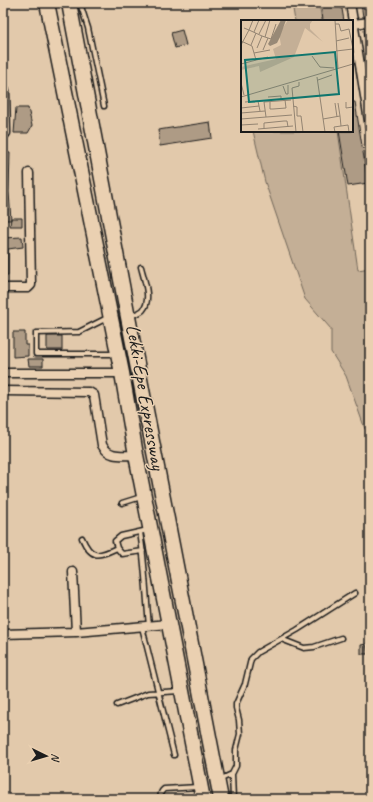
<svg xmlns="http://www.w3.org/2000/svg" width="373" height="802" viewBox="0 0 373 802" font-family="Caveat,sans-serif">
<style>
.green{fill:#c4af96;stroke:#706659}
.building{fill:#ae9b85;stroke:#1c1c1c}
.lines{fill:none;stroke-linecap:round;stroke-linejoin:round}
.lane-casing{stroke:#1c1c1c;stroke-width:7}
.street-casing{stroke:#1c1c1c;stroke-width:11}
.highway-casing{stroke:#1c1c1c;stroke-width:17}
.lane{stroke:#ead0b1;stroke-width:4}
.street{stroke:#ead0b1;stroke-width:8}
.highway{stroke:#ead0b1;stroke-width:14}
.labels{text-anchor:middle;stroke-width:3;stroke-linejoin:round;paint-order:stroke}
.street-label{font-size:20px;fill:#1c1c1c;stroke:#ead0b1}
.inset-road{fill:none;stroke:#938472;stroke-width:1}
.view{fill:#0f766e;fill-opacity:0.15;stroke:#0f766e;stroke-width:2}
.inset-edge{fill:none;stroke:#1c1c1c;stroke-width:2}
</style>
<rect width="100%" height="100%" fill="#e2c9ab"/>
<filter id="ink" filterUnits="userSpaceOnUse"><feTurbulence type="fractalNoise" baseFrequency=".025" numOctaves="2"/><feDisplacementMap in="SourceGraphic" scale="8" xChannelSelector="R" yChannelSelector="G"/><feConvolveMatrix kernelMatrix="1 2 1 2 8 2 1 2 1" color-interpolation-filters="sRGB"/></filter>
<g filter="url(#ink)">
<!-- green -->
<path class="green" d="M292,3H319L322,21H295Z
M253,131H338L358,270L370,268V431L365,429L346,376L331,352V329L305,299L265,182Z"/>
<!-- building -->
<path class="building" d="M321,3H341L344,21H323Z
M361,3H370V17H363Z
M370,29V50L367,51L364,30Z
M182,30L186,45L175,48L171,33Z
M352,102H355L368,183L348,186L339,131H352Z
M16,108H28L32,126L28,133H14Z
M210,122L212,138L160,146L158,130Z
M3,152L10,153L9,192L11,220H3Z
M11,218H22V226H10Z
M22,237L23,247L8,249V275H3V238Z
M13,332H25V345H28V356L13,357Z
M47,336H62V350H47Z
M28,359H43V366H29Z
M366,644L368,654H361V645Z"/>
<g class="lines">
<!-- lane casing -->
<g class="lane-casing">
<path id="lane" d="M80,3L88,28L104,106
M131,316C135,314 140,313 143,310C152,300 144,279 141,267
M109,317L79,332L36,333V354H116
M122,503L141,497
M140,532C145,563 146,595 149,626
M82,538C91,559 98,557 117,548L115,541L121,536L148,530
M117,548L122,554L143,551
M142,627L174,755
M281,639L304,648L314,647L341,638
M117,705L148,693L180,691
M232,774L233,799
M219,780L232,774L236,766V750L240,734L239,720L236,708V704L245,684L251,659L258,652L297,630L355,593
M161,799C160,795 160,792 164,789L198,787"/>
</g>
<!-- street casing -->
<g class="street-casing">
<path id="street" d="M350,3L370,127
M353,24L370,22
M3,86L5,91L6,133L3,136
M3,288H28L31,285L29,173
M3,373H122
M3,391L89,392L94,395L102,445C109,458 122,455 136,455
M73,572L76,632
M3,634L76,632L169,624"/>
</g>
<!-- highway casing -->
<g class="highway-casing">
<path id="highway" d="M47,3L122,373L136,455L203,799
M69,3L128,317L221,799"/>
</g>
<!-- lane -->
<use href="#lane" class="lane"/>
<!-- street -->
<use href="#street" class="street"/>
<!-- highway -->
<use href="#highway" class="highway"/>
</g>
</g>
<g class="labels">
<!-- street labels -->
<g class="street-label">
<text transform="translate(146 397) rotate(80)" y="7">Lekki-Epe Expressway</text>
</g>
</g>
<!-- overview -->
<g transform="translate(241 20)">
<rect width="112" height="112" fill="#e2c9ab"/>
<path d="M47,0H72L69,4V9L82,22L64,8L53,37L19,52L18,46L0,50V47L35,39L32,29L40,25L38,14Z" fill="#c4af96"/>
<path d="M40,0H45L39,17L36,23L29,26L27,24Z" fill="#988976"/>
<path class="inset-road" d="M94,0L97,49M94,4H98L100,11L108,9L112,29L95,31M3,8L8,10L12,0M13,12L18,0M18,14L25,0M24,17L29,0M0,21L11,26L15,40M95,21L108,18M0,25L8,10L21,16M10,25L15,13M16,28L21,16L30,19L35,4M22,30L27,18M13,33L29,30M71,36L79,47L93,48M0,44L27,37M76,57L84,112M77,60L91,55M0,63L3,75M42,66L45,74H47V65M0,77L112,44M27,77L40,76V80M4,82L17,81L19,91M29,82V89H32L45,88L44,80M105,82V88L112,87M94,83L96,97M97,83L99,96M52,86L56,87V96H60L62,112M0,88L18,86M0,93L24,91M25,97L23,82L50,80M0,99L51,95M82,99L99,96L100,106L107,105L108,112M0,105L17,104M17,109L52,106M23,109V103L43,101H46L47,107M55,112L51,68L58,66V62M94,112L93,107L100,106"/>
<path class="view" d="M94,32L98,74L8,82L4,40Z"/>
<rect width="112" height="112" class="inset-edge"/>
</g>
<!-- margin -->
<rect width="373" height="802" fill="none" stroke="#ead0b1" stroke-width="16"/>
<rect x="8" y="8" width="357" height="786" fill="none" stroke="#1c1c1c" stroke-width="1.5" filter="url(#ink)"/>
<!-- north arrow -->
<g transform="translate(46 756) rotate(95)" stroke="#ead0b1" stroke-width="3" paint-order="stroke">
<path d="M0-3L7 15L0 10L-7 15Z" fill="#1c1c1c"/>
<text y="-6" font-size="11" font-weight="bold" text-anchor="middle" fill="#1c1c1c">N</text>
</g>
</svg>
